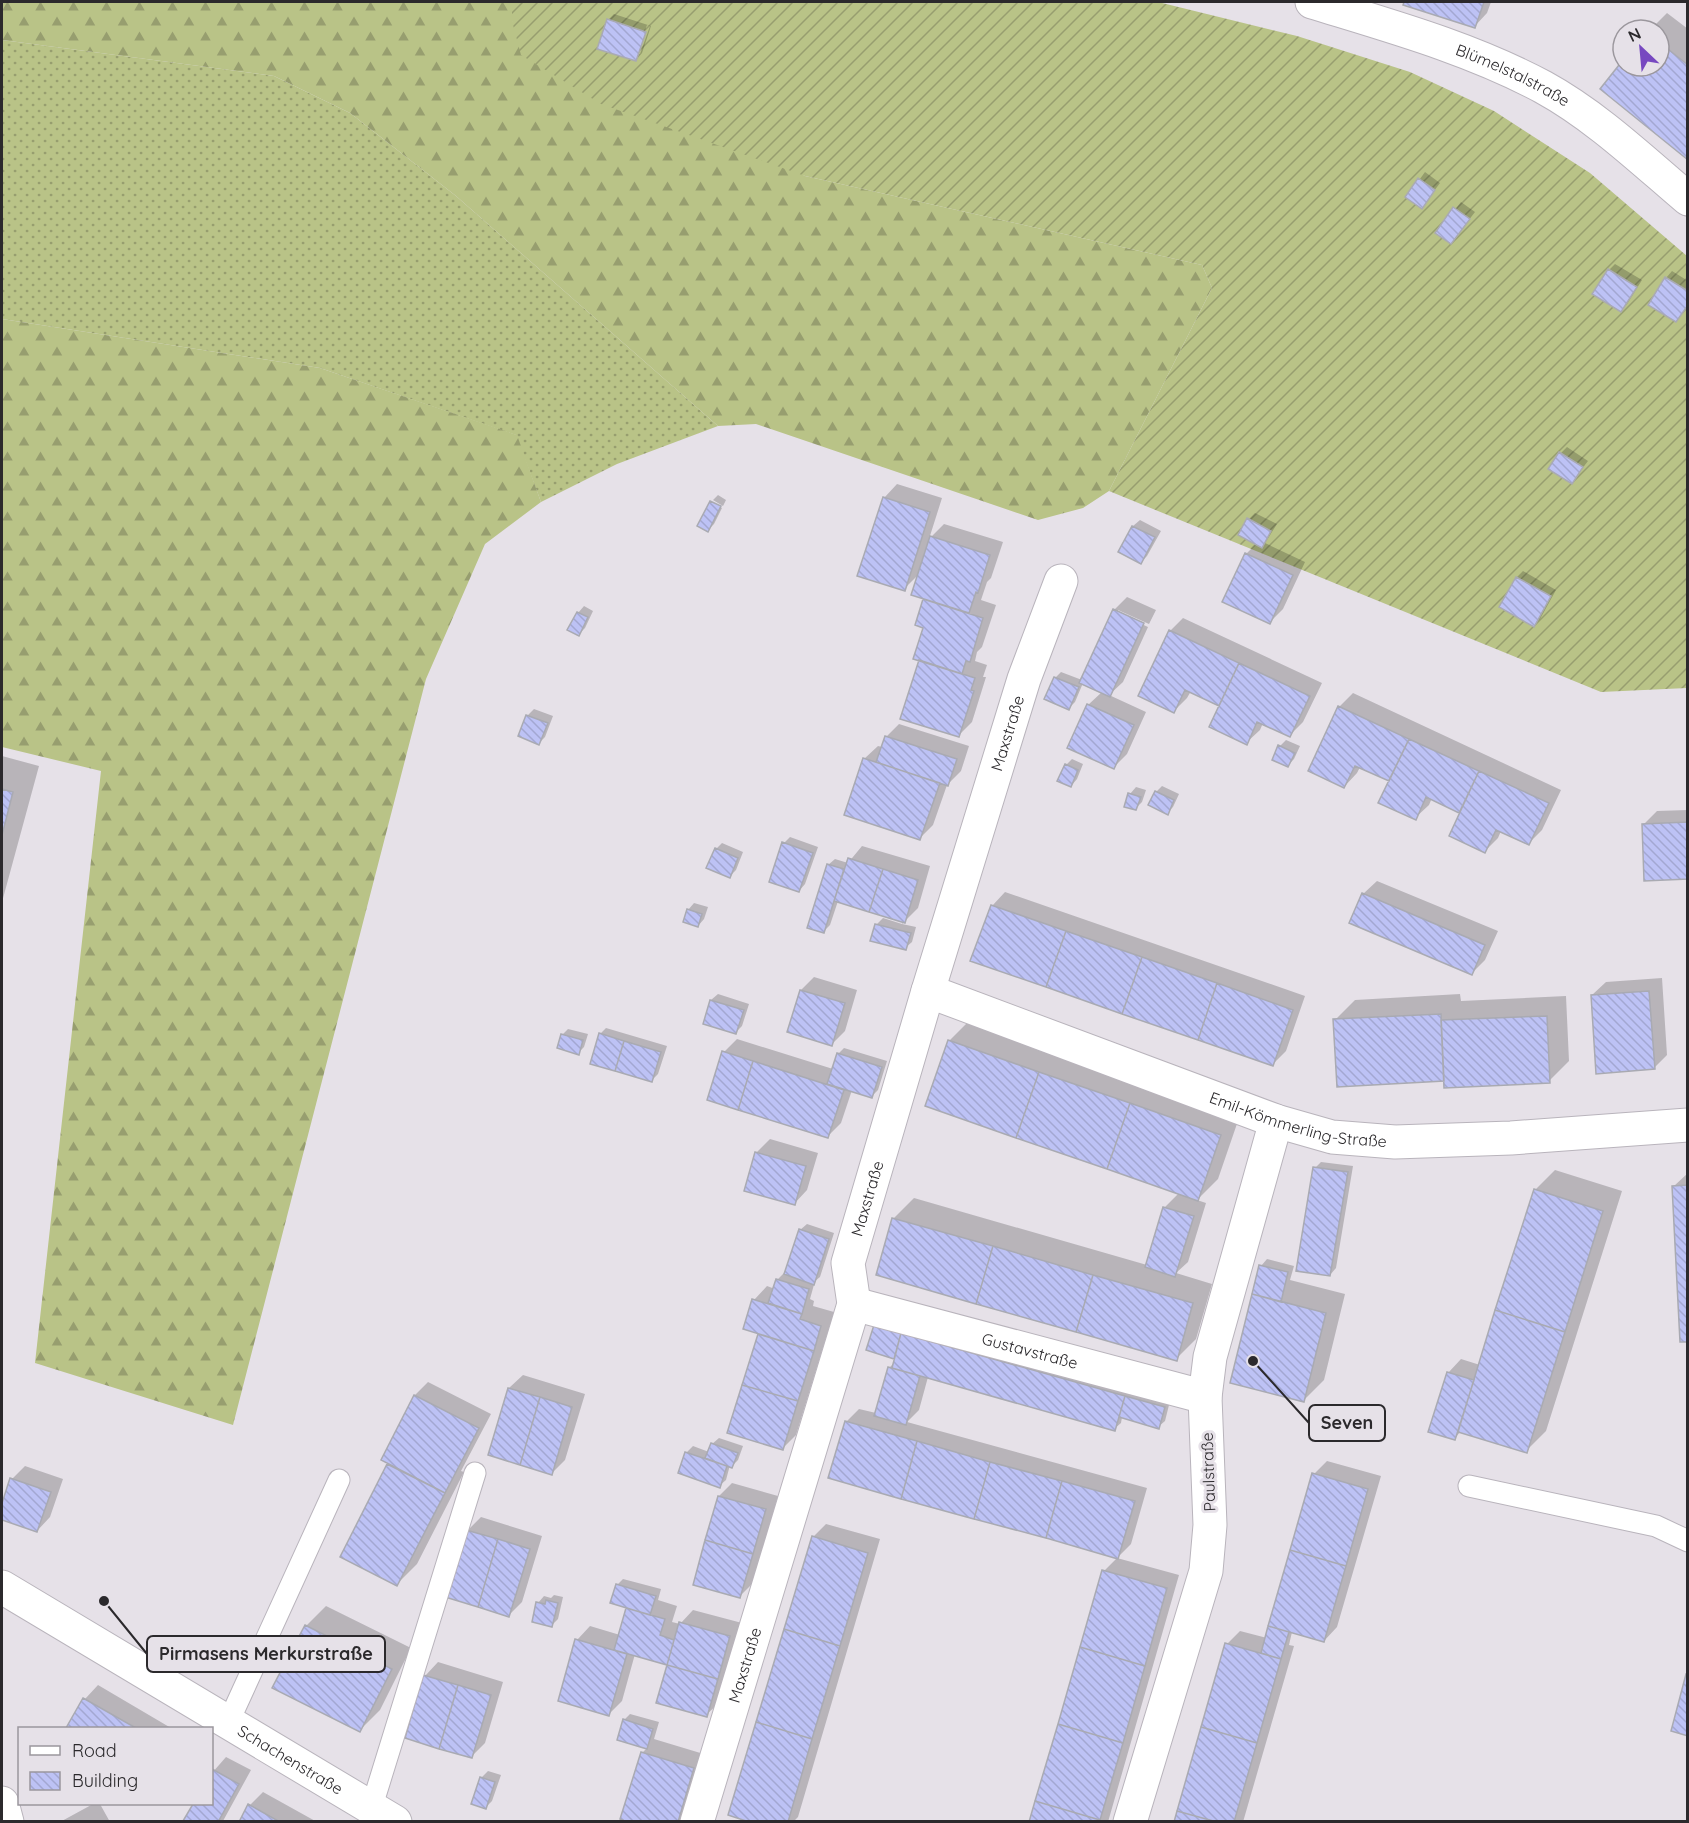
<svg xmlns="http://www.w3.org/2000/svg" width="1689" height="1823" viewBox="0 0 1689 1823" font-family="Quicksand,sans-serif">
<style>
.grass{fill:url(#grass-dots)}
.forest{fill:url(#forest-firs)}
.garden{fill:url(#garden-furrows)}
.shadow{fill:#0003;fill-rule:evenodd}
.building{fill:url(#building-back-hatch);stroke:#a9aab2;stroke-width:1.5}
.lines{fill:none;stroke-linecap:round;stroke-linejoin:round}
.service-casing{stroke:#b9b4bc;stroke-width:23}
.minor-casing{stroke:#b9b4bc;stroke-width:35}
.service{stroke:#fff;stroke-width:21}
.minor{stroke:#fff;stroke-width:33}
.labels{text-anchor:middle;stroke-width:6;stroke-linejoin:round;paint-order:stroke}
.street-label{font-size:16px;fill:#2b292c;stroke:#e6e1e8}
.leader{fill:none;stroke:#2b292c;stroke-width:2}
.callout-dot{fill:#2b292c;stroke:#e6e1e8;stroke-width:2}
.callout{fill:#e6e1e8;stroke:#2b292c;stroke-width:2}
.callout-label{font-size:18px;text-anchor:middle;font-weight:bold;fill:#2b292c}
</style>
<defs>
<pattern id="grass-dots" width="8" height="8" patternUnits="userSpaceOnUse" patternTransform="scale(1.5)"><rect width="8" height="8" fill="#b9c387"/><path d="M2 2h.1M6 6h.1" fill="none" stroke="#979e6f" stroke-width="1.8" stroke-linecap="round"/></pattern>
<pattern id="forest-firs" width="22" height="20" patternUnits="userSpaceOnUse" patternTransform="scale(1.5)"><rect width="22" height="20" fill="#b9c387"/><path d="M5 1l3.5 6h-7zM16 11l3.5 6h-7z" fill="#979e6f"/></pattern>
<pattern id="garden-furrows" width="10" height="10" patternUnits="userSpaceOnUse" patternTransform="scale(1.5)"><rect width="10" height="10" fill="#b9c387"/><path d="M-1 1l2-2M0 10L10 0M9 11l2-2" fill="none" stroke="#979e6f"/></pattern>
<pattern id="building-back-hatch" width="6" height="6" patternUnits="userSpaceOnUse" patternTransform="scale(1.5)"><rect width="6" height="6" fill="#bdc2f5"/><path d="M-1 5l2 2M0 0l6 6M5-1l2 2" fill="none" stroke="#a3a7d2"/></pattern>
</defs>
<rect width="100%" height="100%" fill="#e6e1e8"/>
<!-- grass -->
<path class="grass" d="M2,40L274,76L350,113L456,196L718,426L617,464L541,502L516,435L320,368L2,319Z"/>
<!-- forest -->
<path class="forest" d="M2,2H512V21L805,176L1202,265L1212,288L1109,491L1083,508L1038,520L756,424L718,426L456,196L350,113L274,76L2,40Z
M2,319L320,368L517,435L541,502L485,544L426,679L233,1425L35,1363L101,771L2,747Z"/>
<!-- garden -->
<path class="garden" d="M512,2H1158L1297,36L1410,72L1494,111L1590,173L1687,256V688L1601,692L1109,491L1212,288L1202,265L805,176L601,104L521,55L512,21Z"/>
<!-- shadow -->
<path class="shadow" d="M1406,2H1491L1487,13L1474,27L1405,4Z
M1667,13L1688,29V158L1602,89L1623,63V66H1659V30H1650Z
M614,14L651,26L642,53L636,60L608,20ZM647,25L650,26L640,54H637Z
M1425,172L1440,183L1422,207L1407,197Z
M1461,202L1475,212L1451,243L1437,233Z
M1615,264L1642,280L1627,304L1621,310L1609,270Z
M1672,271L1688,281V306L1676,321L1650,304L1666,278Z
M1567,447L1588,461L1572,482L1561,453Z
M897,484L942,498L929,539L944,524L1003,542L991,578L987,582L981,600L996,605L982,647L977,652L975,661L987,665L983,677H986L972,722L959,735L921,659L925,627L917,624L925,598L919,574L904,589L884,498Z
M718,495L726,500L723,506L713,500Z
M712,502L722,508L714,524L708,530L699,526Z
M1255,513L1277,524L1265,543L1305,562L1283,609L1269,623L1224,601L1246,554L1257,543L1240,534L1249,519Z
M1140,520L1161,531L1147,556L1141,562L1120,552L1133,526Z
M1523,571L1556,590L1540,619L1534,625L1501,606L1517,577Z
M1127,597L1156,610L1149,624L1118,610V613L1148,627L1123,682L1109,695L1146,712L1127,754L1114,767L1088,705L1102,692L1083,683L1075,702L1069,708L1055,678L1061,672L1082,680L1114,610Z
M584,606L593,611L585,628L579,634L578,613Z
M1183,618L1322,683L1303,722L1290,735L1263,723L1260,730L1246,743L1221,705L1191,691L1187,698L1174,711L1170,631Z
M1353,693L1561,790L1542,830L1529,843L1501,831L1498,838L1485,851L1461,812L1432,798L1429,805L1415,818L1391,781L1360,767L1357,773L1344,787L1310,771L1339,707Z
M534,709L553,716L545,737L539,743L520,735L528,715Z
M899,724L969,746L961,771L947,785L933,825L920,838L864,759L878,746L882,747L886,737Z
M1286,740L1300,746L1294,759L1287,766L1280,746Z
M2,756L39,766L2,902Z
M1072,759L1083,764L1077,779L1071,786L1066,765Z
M1162,786L1179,794L1173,807L1167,813L1156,792Z
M1136,787L1146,790L1142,802L1136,808L1130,794Z
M1688,810V878L1644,824L1657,811Z
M790,837L818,847L805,884L799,891L784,843Z
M722,843L743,852L736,870L730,876L716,849Z
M862,846L930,866L918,908L902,924L916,927L912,942L905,948L876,925L883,918L902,924V921L838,901L830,925L824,931L828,865L835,859L848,863Z
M1377,881L1498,931L1485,960L1472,973L1363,894Z
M1005,892L1305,996L1286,1051L1273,1064L992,906Z
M694,903L708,907L704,919L698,926L688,910Z
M814,977L857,990L845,1031L832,1044L801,990Z
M1662,978L1667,1055L1654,1068L1592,995L1606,982Z
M718,994L749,1004L742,1026L736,1032L711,1000Z
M1460,994L1461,1001L1566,996L1569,1061L1549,1081L1446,1080L1335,1020L1355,1000Z
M969,1021L1240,1115L1218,1179L1197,1200L1206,1203L1188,1262L1176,1273L1212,1284L1196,1339L1176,1359L878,1274L894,1218L914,1198L1147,1265L1165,1207L1179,1193L949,1041Z
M606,1028L667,1046L658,1074L652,1080L600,1034Z
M568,1029L588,1034L584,1047L578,1053L562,1035Z
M737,1039L833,1069L838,1054L844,1048L887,1061L878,1090L872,1096L852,1090L841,1123L828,1136L724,1052Z
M770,1139L818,1153L807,1190L794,1204L756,1153Z
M1321,1162L1353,1166L1336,1268L1330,1275L1315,1168Z
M1555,1170L1622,1191L1546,1431L1526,1451L1461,1431L1455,1438L1448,1373L1461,1359L1480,1365L1535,1190Z
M1688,1173V1340L1674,1186Z
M807,1224L834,1233L820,1277L815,1281L810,1299L814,1301L813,1306L834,1312L796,1435L783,1448L729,1432L760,1333L745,1328L754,1300L767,1286L775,1289L777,1280L784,1273L786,1274L800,1230Z
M1267,1259L1294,1266L1290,1280L1345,1294L1324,1380L1304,1400L1261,1266Z
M875,1326L1170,1401L1165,1421L1158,1427L1122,1417L1121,1423L1114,1429L928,1377L919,1410L907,1422L1147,1488L1131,1544L1117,1558L1179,1575L1108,1822H1031L1104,1571L1118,1557L846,1422L859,1409L876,1413L889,1368L895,1362L896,1358L868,1349Z
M523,1375L585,1394L565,1460L552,1473L509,1388Z
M428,1382L491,1414L461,1471L464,1472L417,1564L397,1584L342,1556L390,1463L383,1459L415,1395Z
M719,1438L743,1446L738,1460L732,1466L730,1465L726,1480L719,1486L686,1453L693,1446L709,1452L712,1444Z
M1327,1461L1381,1476L1337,1627L1324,1641L1292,1632L1289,1645L1294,1646L1243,1822H1176L1227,1644L1240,1631L1267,1638L1314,1474Z
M25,1466L63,1479L50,1517L37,1531L2,1518V1508L12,1479Z
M732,1483L778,1496L753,1583L740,1596L719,1496Z
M481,1517L542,1536L522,1602L509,1615L467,1531Z
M826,1524L880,1539L798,1817L793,1822H755L813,1537Z
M623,1579L661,1589L658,1600L677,1606L672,1622L680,1624L693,1610L742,1623L720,1702L706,1715L669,1664L635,1654L622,1701L609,1714L577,1640L590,1626L620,1635L629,1607L617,1585Z
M554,1595L563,1597L558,1619L552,1625L538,1603L544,1596L551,1598Z
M326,1606L411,1648L380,1710L360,1730L306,1626Z
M438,1662L503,1682L485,1743L472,1756L425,1676Z
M98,1685L171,1728H67L85,1699Z
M630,1714L659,1722L654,1739L707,1755L686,1822H620L642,1753L648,1747L619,1739L624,1720Z
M226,1757L251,1770L223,1821L185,1820L194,1804H212V1773Z
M488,1771L501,1775L492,1801L486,1807L473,1803L482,1777Z
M263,1792L317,1822H240L250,1805Z
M93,1804H100L110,1822H60Z"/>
<!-- building -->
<path class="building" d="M1404,2H1484L1475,28L1403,5Z
M607,19L646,32L636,61L597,49Z
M1659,42L1688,65V160L1600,89L1623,60V66H1659Z
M1418,178L1435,190L1422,209L1405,197Z
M1453,207L1470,219L1451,244L1435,233Z
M1608,269L1637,287L1621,312L1592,294Z
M1665,277L1688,291V305L1676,322L1648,305Z
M1559,452L1583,467L1572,484L1548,469Z
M883,497L930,512L905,591L857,576Z
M710,501L721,506L708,532L697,526Z
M1247,518L1271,531L1262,548L1238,535Z
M1132,526L1155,537L1141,564L1118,552Z
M930,536L990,555L978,593L976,592L969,613L911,595Z
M1245,553L1293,575L1270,624L1222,602Z
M1516,577L1551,596L1534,627L1499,607Z
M923,599L983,618L970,662L966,661L962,674L913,659L923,628L915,625Z
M1113,609L1144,623L1110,697L1079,683Z
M577,612L588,617L579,636L567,630Z
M1169,630L1239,663L1219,706L1185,690L1174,713L1138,696Z
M919,660L975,678L971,690L974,691L959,737L900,719Z
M1239,663L1310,696L1290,737L1257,722L1247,745L1209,727Z
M1054,677L1079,687L1069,710L1044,699Z
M1087,704L1134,725L1114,769L1067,748Z
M1338,706L1409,739L1389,781L1355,766L1344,788L1308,771Z
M526,715L548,723L539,745L518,736Z
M885,736L957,759L948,786L876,762Z
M1409,739L1479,771L1459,813L1426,797L1416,820L1378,803Z
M1278,745L1295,753L1288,767L1272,760Z
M863,758L940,783L920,840L844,815Z
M1065,764L1078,770L1071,787L1057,781Z
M1479,771L1549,803L1529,845L1496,830L1485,853L1449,836Z
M2,789L13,792L2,835Z
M1155,791L1174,800L1168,815L1148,805Z
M1128,793L1141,797L1136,810L1124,807Z
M1688,822V879L1644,881L1642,824Z
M782,842L813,853L799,892L769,882Z
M715,848L738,858L730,878L706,868Z
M848,858L883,869L869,912L834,901Z
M827,864L844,869L824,933L807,928Z
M883,869L918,880L905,923L869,912Z
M1362,893L1485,945L1472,975L1349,923Z
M991,905L1066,931L1046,987L970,961Z
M687,909L702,914L698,927L683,922Z
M875,924L911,933L906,950L870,941Z
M1066,931L1142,957L1122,1014L1046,987Z
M1142,957L1217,983L1198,1040L1122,1014Z
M1217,983L1293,1010L1273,1066L1198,1040Z
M800,990L845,1003L832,1046L787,1032Z
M1649,991L1655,1069L1596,1074L1591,995Z
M710,1000L744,1010L736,1034L703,1024Z
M1441,1014L1444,1081L1337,1087L1333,1019Z
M1547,1016L1550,1083L1444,1088L1441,1020Z
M599,1033L624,1041L615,1071L590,1064Z
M561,1034L583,1040L579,1055L557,1048Z
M948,1040L1039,1072L1016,1138L925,1106Z
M624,1041L661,1052L652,1082L615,1071Z
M722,1051L753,1061L738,1110L707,1100Z
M837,1053L882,1067L872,1098L827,1084Z
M753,1061L844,1090L828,1138L738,1110Z
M1039,1072L1130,1103L1107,1169L1016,1138Z
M1130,1103L1221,1135L1198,1201L1107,1169Z
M755,1152L806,1166L795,1205L744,1191Z
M1313,1167L1348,1172L1330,1276L1296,1271Z
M1688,1185V1342H1680L1672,1186Z
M1534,1189L1603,1211L1565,1332L1495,1310Z
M1163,1207L1194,1216L1175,1277L1145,1267Z
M892,1218L993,1246L976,1304L876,1275Z
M799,1229L829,1239L814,1285L784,1274Z
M993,1246L1093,1275L1076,1332L976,1304Z
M1259,1265L1288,1272L1281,1302L1252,1294Z
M1093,1275L1193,1303L1177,1361L1076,1332Z
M776,1279L809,1289L802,1314L768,1303Z
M1252,1294L1326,1313L1304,1402L1230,1383Z
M752,1299L802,1314L800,1319L821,1326L814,1351L743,1329Z
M1495,1310L1565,1332L1527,1453L1458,1432Z
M874,1325L901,1333L894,1359L866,1350Z
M901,1333L1125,1396L1115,1431L892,1368Z
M758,1334L814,1351L798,1401L742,1385Z
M888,1367L920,1376L906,1425L874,1416Z
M1447,1372L1474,1380L1455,1440L1428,1432Z
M742,1385L798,1401L783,1450L727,1433Z
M508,1388L540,1397L520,1465L488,1455Z
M414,1395L479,1428L445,1493L381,1460Z
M1125,1396L1165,1407L1159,1429L1119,1417Z
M540,1397L572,1407L552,1475L520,1465Z
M845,1421L917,1441L901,1499L828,1478Z
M917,1441L990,1462L974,1519L901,1499Z
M711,1443L738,1453L732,1468L705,1458Z
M685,1452L727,1466L720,1488L678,1473Z
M990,1462L1062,1481L1046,1538L974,1519Z
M387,1464L445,1493L397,1586L340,1557Z
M1312,1473L1368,1489L1346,1566L1290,1550Z
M10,1478L51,1492L37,1532L2,1520V1503Z
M1062,1481L1135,1501L1118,1559L1046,1538Z
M718,1496L766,1509L753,1554L705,1540Z
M466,1530L498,1539L478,1607L445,1597Z
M812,1536L868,1553L840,1646L784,1629Z
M498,1539L530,1549L509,1617L478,1607Z
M705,1540L753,1554L740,1598L693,1585Z
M1290,1550L1346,1566L1324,1642L1268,1626Z
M1102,1570L1167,1588L1145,1666L1080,1647Z
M616,1584L656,1596L650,1615L610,1603Z
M546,1600L558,1603L552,1627L532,1622L536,1602L545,1604Z
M626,1608L665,1619L660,1635L674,1640L667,1665L614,1650Z
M679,1622L730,1636L718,1679L667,1665Z
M305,1625L392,1669L360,1732L272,1688Z
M1268,1626L1289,1632L1281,1659L1261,1653Z
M784,1629L840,1646L812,1739L756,1722Z
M575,1639L627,1654L609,1716L558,1701Z
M1225,1643L1281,1659L1257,1743L1201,1727Z
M1080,1647L1145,1666L1123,1743L1058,1724Z
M667,1665L718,1679L707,1717L656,1703Z
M1686,1674L1688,1675V1736L1671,1731Z
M423,1675L458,1685L439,1749L405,1738Z
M458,1685L491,1695L472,1758L439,1749Z
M83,1698L136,1728H66Z
M623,1719L653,1729L647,1749L617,1740Z
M756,1722L812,1739L788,1822H749L728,1815Z
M1058,1724L1123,1743L1100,1820L1035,1801Z
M1201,1727L1257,1743L1234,1822H1217L1177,1811Z
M641,1752L694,1768L678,1822H627L620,1819Z
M212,1769L239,1784L218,1822H184L183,1821L193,1804H212Z
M480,1777L495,1782L486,1809L471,1804Z
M1035,1801L1100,1820V1822H1029Z
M248,1804L280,1822H239Z
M1177,1811L1217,1822H1174Z"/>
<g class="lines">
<!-- service casing -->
<g class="service-casing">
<path id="service" d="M1469,1486L1656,1526L1688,1541
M228,1723L339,1480
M371,1809L475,1473"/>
</g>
<!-- minor casing -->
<g class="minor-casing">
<g id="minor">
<path id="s1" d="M1312,2C1390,26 1470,48 1543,87C1596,116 1642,160 1688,199"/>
<path id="s2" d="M928,991L1276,1121L1332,1137L1395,1142L1511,1138L1688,1125"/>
<path id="s3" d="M854,1304L1205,1397"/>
<path id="s4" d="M2,1587L395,1822"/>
<path d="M2,1803L7,1822"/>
<path id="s5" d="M697,1822L854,1304L848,1263L928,991L1024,679L1061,581"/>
<path d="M1130,1822L1206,1571L1210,1525L1205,1397L1210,1357L1276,1121"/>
</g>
</g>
<!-- service -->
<use href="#service" class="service"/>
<!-- minor -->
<use href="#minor" class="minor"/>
</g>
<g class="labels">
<!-- street labels -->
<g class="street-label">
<text dy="6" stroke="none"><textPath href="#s1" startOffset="214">Blümelstalstraße</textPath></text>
<text dy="6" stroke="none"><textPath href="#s5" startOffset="1136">Maxstraße</textPath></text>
<text dy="6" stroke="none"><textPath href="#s2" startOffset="393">Emil-Kömmerling-Straße</textPath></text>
<text dy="6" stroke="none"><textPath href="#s5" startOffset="650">Maxstraße</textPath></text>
<text dy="6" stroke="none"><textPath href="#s3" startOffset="182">Gustavstraße</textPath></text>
<text transform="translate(1208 1472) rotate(-92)" y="6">Paulstraße</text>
<text dy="6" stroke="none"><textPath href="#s5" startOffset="164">Maxstraße</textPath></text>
<text dy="6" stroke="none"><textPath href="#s4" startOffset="336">Schachenstraße</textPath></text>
</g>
</g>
<!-- callouts -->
<path class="leader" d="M1253 1361L1309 1423M104 1601L147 1654"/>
<g class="callout-dot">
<circle cx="1253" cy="1361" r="6"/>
<circle cx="104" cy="1601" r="6"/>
</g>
<g class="callout">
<rect x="1309" y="1405" width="76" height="36" rx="6"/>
<rect x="147" y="1636" width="238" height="36" rx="6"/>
</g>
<g class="callout-label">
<text x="1347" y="1429">Seven</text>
<text x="266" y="1660">Pirmasens Merkurstraße</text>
</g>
<!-- border -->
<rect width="1689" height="1823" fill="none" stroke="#2b292c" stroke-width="6"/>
<!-- legend -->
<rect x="18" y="1727" width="195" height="78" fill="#e6e1e8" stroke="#9b979d" stroke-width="1.5"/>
<rect x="30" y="1746" width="30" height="9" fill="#ffffff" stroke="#9b979d" stroke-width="1.5"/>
<text x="72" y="1757" font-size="18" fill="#2b292c">Road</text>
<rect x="30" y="1772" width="30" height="18" fill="url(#building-back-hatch)" stroke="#9b979d" stroke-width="1.5"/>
<text x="72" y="1787" font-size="18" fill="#2b292c">Building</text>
<!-- north arrow -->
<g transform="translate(1641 48) rotate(334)"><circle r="28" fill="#e6e1e8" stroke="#9b979d" stroke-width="1.5"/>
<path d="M0-4.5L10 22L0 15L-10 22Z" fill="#7748c0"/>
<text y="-9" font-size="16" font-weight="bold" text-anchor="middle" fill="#2b292c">N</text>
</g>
</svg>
